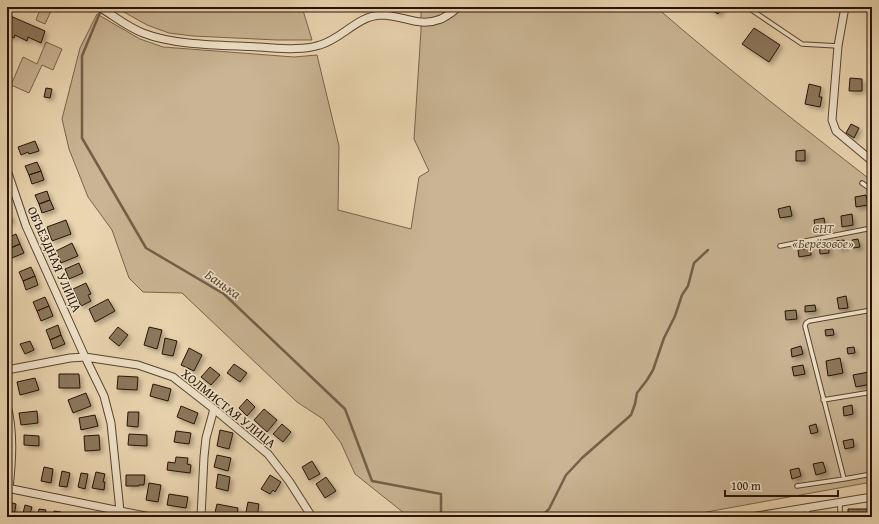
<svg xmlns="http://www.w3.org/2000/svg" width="879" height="524" viewBox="0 0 879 524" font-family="'Gentium Book Plus',serif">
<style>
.green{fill:#c9b493;stroke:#78644c}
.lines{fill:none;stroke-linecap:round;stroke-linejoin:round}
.stream{stroke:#736048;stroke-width:2.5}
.building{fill:#8c785d;stroke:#261304;filter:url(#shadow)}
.lane-casing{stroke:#57442f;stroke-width:5.5}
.street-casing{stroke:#57442f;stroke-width:9}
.lane{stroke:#f1e4cc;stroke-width:3.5}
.street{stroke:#f1e4cc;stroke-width:7}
.labels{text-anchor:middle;stroke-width:3;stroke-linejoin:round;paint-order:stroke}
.park-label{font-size:13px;font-style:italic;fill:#5f4b36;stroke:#f1e4cc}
.street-label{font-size:13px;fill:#261304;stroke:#f1e4cc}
.water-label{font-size:14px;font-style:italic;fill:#5a4632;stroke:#f1e4cc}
</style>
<defs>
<filter id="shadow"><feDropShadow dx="3" dy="3" stdDeviation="2" flood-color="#0004"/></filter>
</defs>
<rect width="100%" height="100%" fill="#ead5b0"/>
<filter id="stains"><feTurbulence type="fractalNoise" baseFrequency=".005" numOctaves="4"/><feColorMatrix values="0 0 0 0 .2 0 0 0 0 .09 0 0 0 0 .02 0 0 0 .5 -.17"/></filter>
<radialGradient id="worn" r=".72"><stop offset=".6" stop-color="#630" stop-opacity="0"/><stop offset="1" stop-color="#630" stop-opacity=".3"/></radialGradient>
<!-- green -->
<path class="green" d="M41,7L51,11L45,24L36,20Z
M115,7H302L312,40H277L193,36L169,33L147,25Z
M421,7H656C726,68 799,124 872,181V482L679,517H409L355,474L341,443L323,419L297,402L182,293L143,292L129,278L112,230L88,197L69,149L62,119L80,48L97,14L140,39L163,47L294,57L317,55L339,146L338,210L411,229L419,177L429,171L414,139L421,30Z
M46,42L62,49L53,70L42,65L29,93L11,85L23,57L37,64Z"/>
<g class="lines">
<!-- stream -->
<path class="stream" d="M101,10L82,56V138L146,248L224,294L345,409L372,481L441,494V517
M541,517L549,509L566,475L582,458L631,415L635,404L637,393L647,380L653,370L664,338L675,316L682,295L688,286L694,263L708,250"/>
</g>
<!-- building -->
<path class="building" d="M707,7H723L718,14Z
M8,15L45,31L41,43L28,37L27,41L15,35L14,38L7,35Z
M754,28L780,45L769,62L742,44Z
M850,78L862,79V91H849Z
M809,84L821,87L819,97H822L820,107L805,104Z
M46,88L52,89L50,98L44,97Z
M851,124L859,128L854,138L846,133Z
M35,141L39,151L29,154L28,152L21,155L18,147Z
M805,150V161H796V151Z
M37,162L41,171L29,175L25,166Z
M41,171L44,180L32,184L29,175Z
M47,191L50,200L39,204L35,195Z
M866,195L868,205L856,207L855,197Z
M50,200L54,209L42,213L39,204Z
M790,206L792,216L780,218L778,209Z
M9,212L12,221L7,223V213Z
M852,214L853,225L842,227L841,216Z
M824,218L826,231L816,233L814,220Z
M66,220L71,234L52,241L47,227Z
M16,234L20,244L8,249L7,238Z
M858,239L860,247L853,248L852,240Z
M844,240L846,247L838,248L836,241Z
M828,242L829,253L820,254L819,244Z
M72,243L78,256L61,263L56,251Z
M20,244L24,253L12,258L8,249Z
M810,248L811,255L799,257L798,250Z
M79,263L83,273L69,279L65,269Z
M31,267L35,276L23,281L19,272Z
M35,276L38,285L26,290L23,281Z
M86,283L91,294L88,295L91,301L81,306L73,289Z
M846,296L848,308L839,309L837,298Z
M45,297L49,306L37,311L33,302Z
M108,299L115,311L95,322L89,309Z
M815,305L816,311L805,312V306Z
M49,306L53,316L41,321L37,311Z
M796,310L797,319L786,320L785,311Z
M58,325L61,335L50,340L46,330Z
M118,327L128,335L119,346L109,338Z
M149,327L162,330L157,349L144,345Z
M833,329L834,335L826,336L825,330Z
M61,335L65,344L53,349L50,340Z
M165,338L177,341L173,356L162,354Z
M30,341L34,350L25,354L20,344Z
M801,346L803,354L792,357L791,349Z
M854,347L855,353L848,354L847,348Z
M189,348L202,355L194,371L181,365Z
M840,358L843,373L828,376L826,361Z
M234,364L247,373L240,382L227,373Z
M803,365L805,374L794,376L792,367Z
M210,367L220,375L211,385L201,377Z
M869,372L871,384L856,387L853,375Z
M59,374H79L80,388H59Z
M118,376L138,377L137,390L117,389Z
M35,378L39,390L20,395L17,382Z
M153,384L171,389L168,401L150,396Z
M86,393L91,406L73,413L68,400Z
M247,399L255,407L247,416L239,408Z
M852,405L853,414L844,416L843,407Z
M181,406L198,413L194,424L177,417Z
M264,409L277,420L267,432L254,420Z
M37,411L38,423L21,425L19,413Z
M128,412H139L138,427L127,426Z
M95,415L98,426L81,430L79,418Z
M282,424L291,432L283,442L273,434Z
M816,424L818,432L811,434L809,426Z
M220,430L233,433L229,449L217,446Z
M176,431L191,433L189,444L174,442Z
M129,434L147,435V446L128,445Z
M24,435L39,436V446L24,445Z
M99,435L100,450L85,451L84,436Z
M853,439L854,447L845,449L843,441Z
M217,455L231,458L228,471L214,467Z
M176,457L188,458L187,464L191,465L190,473L167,470L168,462L175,463Z
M312,461L320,474L309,480L302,467Z
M823,462L826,472L816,475L813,464Z
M44,467L53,469L51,483L41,481Z
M799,468L801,476L792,479L790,470Z
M62,471L70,473L67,487L59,486Z
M96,472L105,474L103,482H105L104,490L92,488Z
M81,473L88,474L85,489L78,487Z
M218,474L230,477L228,491L216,488Z
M126,475H145L144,485H139V486H126Z
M270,475L281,482L275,492L273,490L270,494L261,489Z
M326,477L336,491L325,498L316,484Z
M149,483L161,485L158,502L146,500Z
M169,494L188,497L186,508L167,505Z
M9,502L16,504L14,517H7Z
M248,502L259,504L257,517H245Z
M217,504L238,508L237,517H214Z
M25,505L32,507L29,517H22Z
M39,509L46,510L44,517H37Z
M848,509H870V517H848Z
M54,511L61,512L60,517H53Z
M265,513L273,514V517H264Z
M817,514H831V517H817Z"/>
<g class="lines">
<!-- lane casing -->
<g class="lane-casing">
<path id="lane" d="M750,9L802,44L838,46
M862,183L872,190
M780,246L872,228
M872,310L809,321L806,323L805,326L844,479L872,474
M823,400L872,392
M797,486L844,479
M840,502V517
M807,508L808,517
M119,517L120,511"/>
</g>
<!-- street casing -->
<g class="street-casing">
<path id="street" d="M99,7C113,15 127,27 143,33C176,46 223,45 259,47C279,48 301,51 320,45C342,39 357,16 381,15C403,15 418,28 441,19C447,16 453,12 458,7
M845,7L838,46L832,120L836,131L872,161
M7,170L26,226L85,357L104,396L111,423L120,511
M7,370L70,358L85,357L138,365L173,377L214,409L268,454L289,481L312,517
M7,405C14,433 12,460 9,489
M7,488L150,517
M201,517L204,457L206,438L214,409
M751,517L872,497"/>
</g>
<!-- lane -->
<use href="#lane" class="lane"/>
<!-- street -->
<use href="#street" class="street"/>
</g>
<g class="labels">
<!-- park labels -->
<g class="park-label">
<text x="823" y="233">СНТ<tspan x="823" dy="15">«Берёзовое»</tspan></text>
</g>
<!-- street labels -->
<g class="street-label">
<text transform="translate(55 259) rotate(66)" y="5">ОБЪЕЗДНАЯ УЛИЦА</text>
<text transform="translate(229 408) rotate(39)" y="5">ХОЛМИСТАЯ УЛИЦА</text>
</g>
<!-- water labels -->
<g class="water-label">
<text transform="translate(223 284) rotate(35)" y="5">Банька</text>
</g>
</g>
<!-- margin -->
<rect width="879" height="524" fill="none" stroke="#ead5b0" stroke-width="24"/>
<rect x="8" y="8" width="863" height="508" fill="none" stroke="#261304" stroke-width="2"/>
<rect x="12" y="12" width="855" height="500" fill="none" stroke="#261304"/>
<!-- scale -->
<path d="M725 490v6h113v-6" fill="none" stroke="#261304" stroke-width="2"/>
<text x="731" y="490" font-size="12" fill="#261304" stroke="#f1e4cc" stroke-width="3" paint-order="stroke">100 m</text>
<rect width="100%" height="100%" filter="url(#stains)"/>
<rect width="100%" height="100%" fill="url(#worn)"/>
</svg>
